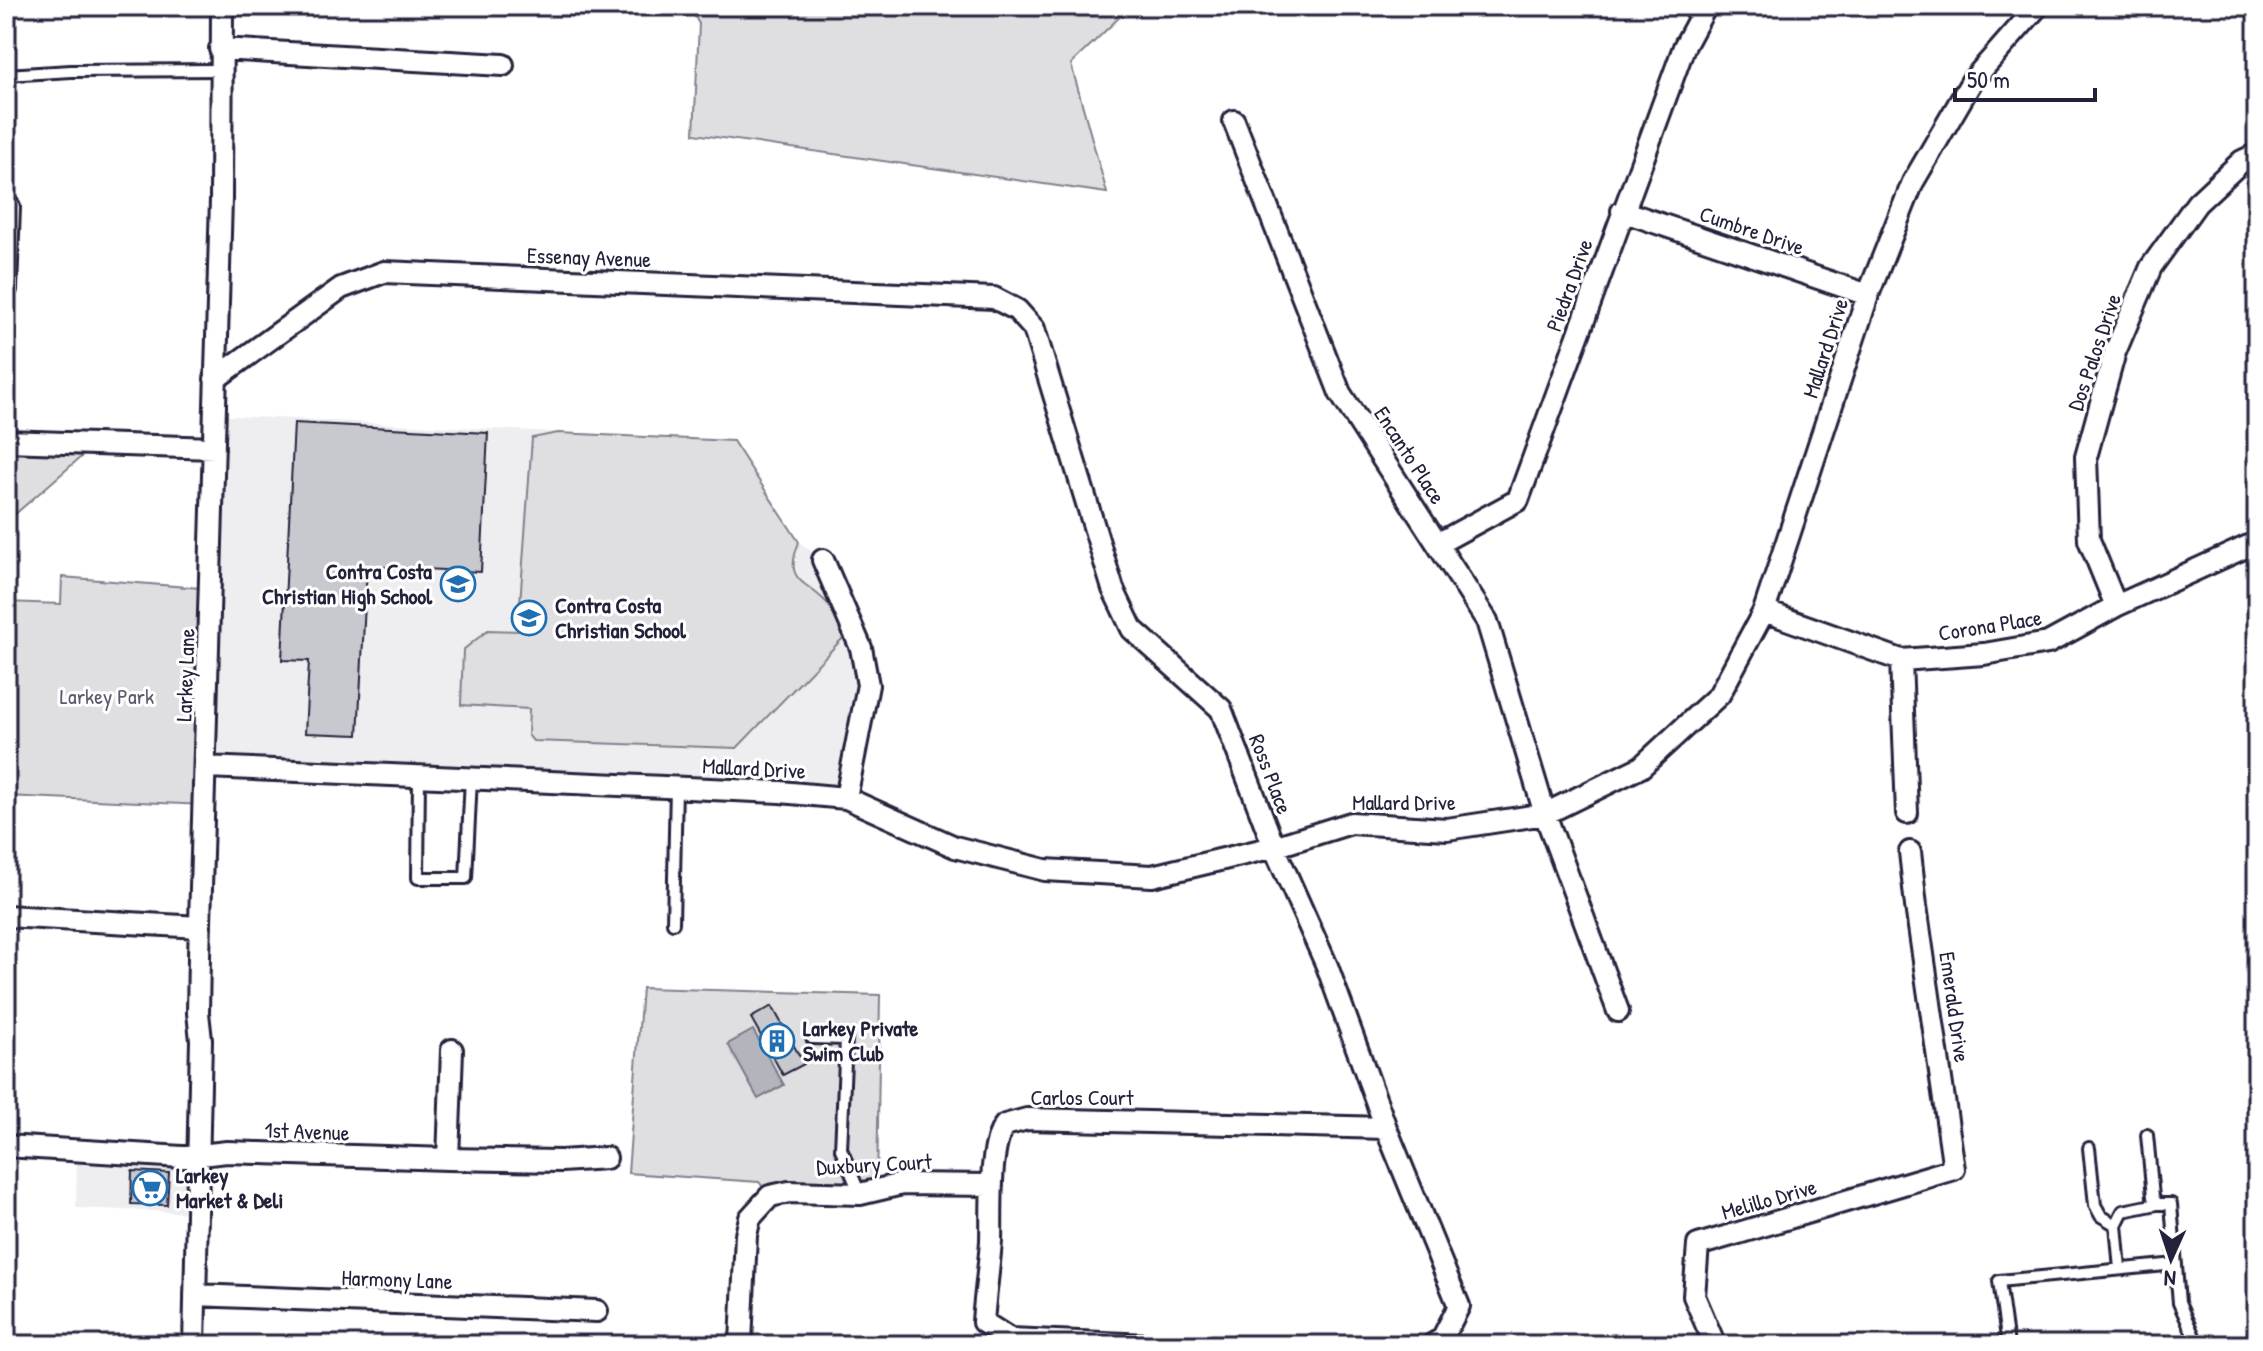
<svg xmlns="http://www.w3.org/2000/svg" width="2263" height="1351" viewBox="0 0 2263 1351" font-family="'Patrick Hand',sans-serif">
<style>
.built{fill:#eeeef1}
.green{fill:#dfdfe2;stroke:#80808e;stroke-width:2}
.water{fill:#b4b4bc;stroke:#7a7a88;stroke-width:2}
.building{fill:#c8c8cf;stroke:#22223b;stroke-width:2}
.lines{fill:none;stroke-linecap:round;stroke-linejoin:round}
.lane-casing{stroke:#22223b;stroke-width:16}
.street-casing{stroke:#22223b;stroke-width:26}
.lane{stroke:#fff;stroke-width:10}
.street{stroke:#fff;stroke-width:20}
.labels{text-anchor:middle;stroke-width:6;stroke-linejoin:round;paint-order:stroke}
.street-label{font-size:22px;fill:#22223b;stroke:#fff}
.poi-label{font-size:22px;font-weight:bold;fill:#22223b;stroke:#fff;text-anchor:start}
.park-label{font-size:22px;fill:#5b5b6d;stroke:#fff}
</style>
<rect width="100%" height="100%" fill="#fff"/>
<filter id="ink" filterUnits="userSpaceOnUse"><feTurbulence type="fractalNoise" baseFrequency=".0125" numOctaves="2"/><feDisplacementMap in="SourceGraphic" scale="16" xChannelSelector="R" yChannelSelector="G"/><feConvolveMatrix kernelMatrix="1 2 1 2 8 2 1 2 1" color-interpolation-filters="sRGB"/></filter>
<g filter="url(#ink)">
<!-- built -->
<path class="built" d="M215,415L733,441L799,542L823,560L868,685L846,798L207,767Z
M77,1150L200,1155L198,1213L76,1208Z"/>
<!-- green -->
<path class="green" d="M689,6H1131L1071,64L1107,193L694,134L699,24Z
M558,433L733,441L799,542C783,583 805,579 827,603C835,612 840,625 845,636L737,748L533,741L528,735L529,709L461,705L463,650L488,630L518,631L532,438Z
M6,441L96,444L6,522Z
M62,577L212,589L205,805L6,796V602L61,604Z
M642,988L880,995L877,1189L770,1196L759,1182L628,1173Z"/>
<!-- water -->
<path class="water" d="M753,1030L784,1085L758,1099L728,1044Z"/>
<!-- building -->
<path class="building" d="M294,423L488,433L481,572L367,566L358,735L305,733L309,661L282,660Z
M772,1006L804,1064L783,1075L751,1018Z
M132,1171L169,1173L167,1205L131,1204Z"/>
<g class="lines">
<!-- lane casing -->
<g class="lane-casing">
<path id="lane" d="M6,75L71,71L220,70
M419,776L418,878H466L471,778
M673,923L676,787
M812,1038L846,1039L841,1149L860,1194
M2147,1135L2153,1197L2157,1204H2171L2179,1303L2198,1345
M2089,1148L2095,1205L2101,1216L2116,1225
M2120,1269L2116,1225L2123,1211L2157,1204
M2008,1345L1999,1281L2176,1264"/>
</g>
<!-- street casing -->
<g class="street-casing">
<path id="street" d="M220,49L503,65
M1234,121L1340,393L1487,621L1545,814L1618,1011
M1622,211L1868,295
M6,289L9,207
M215,379L341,288L384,272L994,298L1017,310L1034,329L1113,589L1132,629L1221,709L1274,847L1327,966L1386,1128L1459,1306L1442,1339L1432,1345
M6,441L214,448
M1439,543L1518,500L1684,47L1706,6
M823,560L861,648L868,685L846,798
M2116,606L2089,540L2086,457L2115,352L2151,267L2197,203L2242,161L2257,154
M1764,611L1901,660L1984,654L2048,643L2116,606L2257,542
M1901,660L1907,813
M207,767L780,792L846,798L955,847L1045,870L1152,876L1274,847L1351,823L1447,829L1545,814L1641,767L1719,695L1764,611L1868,295L1913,182L1972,81L2038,6
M6,916L200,927
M6,1146L182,1157L227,1152L448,1159L561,1161L606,1158
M448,1159L452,1050
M195,1295L597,1311
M741,1343L746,1235L750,1218L770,1196L789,1192L860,1194L902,1184L992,1185
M194,1345L201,1040L198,1013L199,957L221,199L222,6
M1149,1345L1010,1339L983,1322C985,1295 989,1268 991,1241C992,1212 988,1146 1005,1125L1027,1119L1386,1128
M1715,1345L1694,1296L1698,1245L1954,1169L1916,906L1910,852"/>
</g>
<!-- lane -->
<use href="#lane" class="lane"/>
<!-- street -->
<use href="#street" class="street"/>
</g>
</g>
<!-- icons -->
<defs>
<g id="school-ring" transform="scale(1.8)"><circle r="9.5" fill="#fff" stroke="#1f6fb2" stroke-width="1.5"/><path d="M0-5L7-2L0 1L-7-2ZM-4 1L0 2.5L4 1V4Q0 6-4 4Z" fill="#1f6fb2"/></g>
<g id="building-ring" transform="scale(1.8)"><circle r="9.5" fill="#fff" stroke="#1f6fb2" stroke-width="1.5"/><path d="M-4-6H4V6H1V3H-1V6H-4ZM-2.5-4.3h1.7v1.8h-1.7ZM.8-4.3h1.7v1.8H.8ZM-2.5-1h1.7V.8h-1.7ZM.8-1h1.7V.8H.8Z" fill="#1f6fb2"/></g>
<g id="supermarket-ring" transform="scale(1.8)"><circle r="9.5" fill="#fff" stroke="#1f6fb2" stroke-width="1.5"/><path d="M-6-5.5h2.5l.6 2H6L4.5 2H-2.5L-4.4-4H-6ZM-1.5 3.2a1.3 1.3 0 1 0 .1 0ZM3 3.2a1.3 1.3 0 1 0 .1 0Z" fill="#1f6fb2"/></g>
</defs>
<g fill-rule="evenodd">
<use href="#school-ring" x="458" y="584"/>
<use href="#school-ring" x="529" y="618"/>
<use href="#building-ring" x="777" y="1041"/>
<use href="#supermarket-ring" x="150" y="1188"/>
</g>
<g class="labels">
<!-- street labels -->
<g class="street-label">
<text transform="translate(1752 230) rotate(19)" y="8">Cumbre Drive</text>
<text transform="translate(589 257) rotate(2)" y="8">Essenay Avenue</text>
<text transform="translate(1569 285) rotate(-70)" y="8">Piedra Drive</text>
<text transform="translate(1825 348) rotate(-72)" y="8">Mallard Drive</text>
<text transform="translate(2094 352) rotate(-71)" y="8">Dos Palos Drive</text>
<text transform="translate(1410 455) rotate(57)" y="8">Encanto Place</text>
<text transform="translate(1990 625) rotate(-9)" y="8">Corona Place</text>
<text transform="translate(185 675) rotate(-88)" y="8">Larkey Lane</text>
<text transform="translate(754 768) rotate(3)" y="8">Mallard Drive</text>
<text transform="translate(1271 774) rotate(69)" y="8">Ross Place</text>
<text x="1404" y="810">Mallard Drive</text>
<text transform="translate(1955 1007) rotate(82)" y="8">Emerald Drive</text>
<text x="1082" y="1105">Carlos Court</text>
<text transform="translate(307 1131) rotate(2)" y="8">1st Avenue</text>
<text transform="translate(874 1164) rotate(-3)" y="8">Duxbury Court</text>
<text transform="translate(1769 1199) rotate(-16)" y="8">Melillo Drive</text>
<text transform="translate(397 1279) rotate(2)" y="8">Harmony Lane</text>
</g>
<!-- poi labels -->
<g class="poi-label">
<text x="432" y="579" text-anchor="end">Contra Costa<tspan x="432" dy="25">Christian High School</tspan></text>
<text x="555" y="613">Contra Costa<tspan x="555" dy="25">Christian School</tspan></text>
<text x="803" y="1036">Larkey Private<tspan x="803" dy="25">Swim Club</tspan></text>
<text x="176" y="1183">Larkey<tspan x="176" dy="25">Market &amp; Deli</tspan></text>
</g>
<!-- park labels -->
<g class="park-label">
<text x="107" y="704">Larkey Park</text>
</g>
</g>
<!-- margin -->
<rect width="2263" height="1351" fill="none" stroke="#fff" stroke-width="32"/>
<rect x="16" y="16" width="2231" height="1319" fill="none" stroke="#22223b" stroke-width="3" filter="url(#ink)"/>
<!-- north arrow -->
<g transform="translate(2171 1259) rotate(183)" stroke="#ffffff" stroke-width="6" paint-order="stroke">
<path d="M0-6L14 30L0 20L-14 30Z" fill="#22223b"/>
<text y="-12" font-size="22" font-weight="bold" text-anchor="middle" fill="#22223b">N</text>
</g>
<!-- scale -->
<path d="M1955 88v12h140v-12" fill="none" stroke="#22223b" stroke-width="4"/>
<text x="1967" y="88" font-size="24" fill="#22223b" stroke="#ffffff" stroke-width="6" paint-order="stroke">50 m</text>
</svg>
